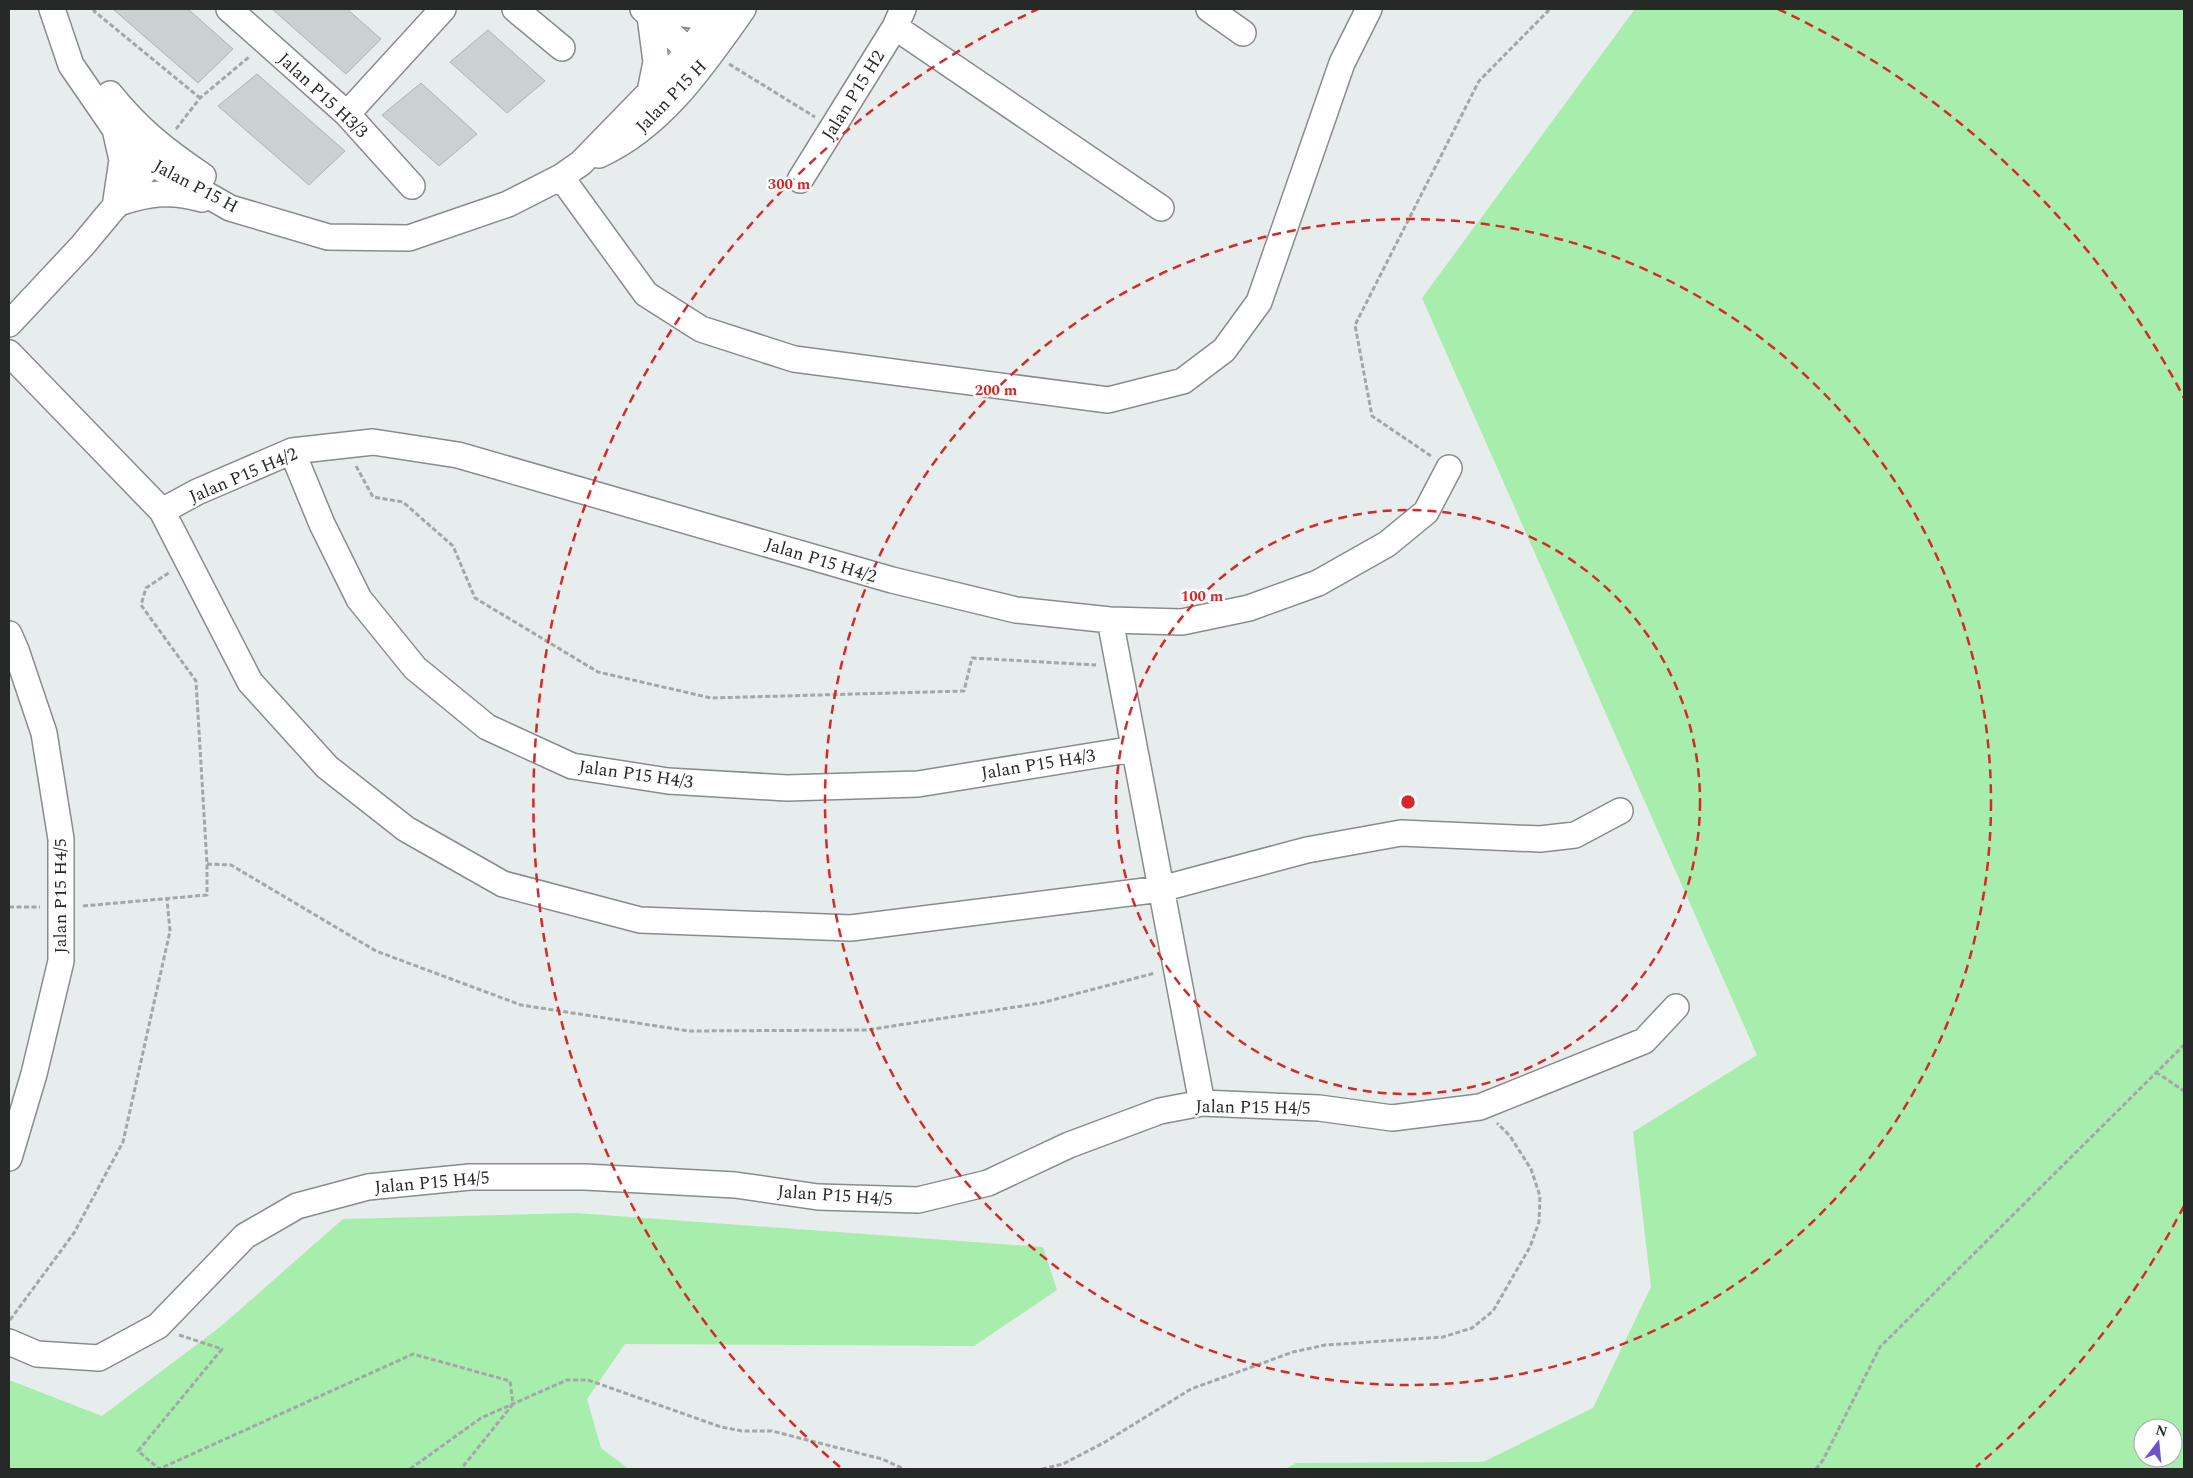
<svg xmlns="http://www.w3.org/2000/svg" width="2193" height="1478" viewBox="0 0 2193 1478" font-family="Spectral,serif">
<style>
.green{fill:#a7eeac;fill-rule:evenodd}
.building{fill:#cbd0d0;stroke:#aeb3b3}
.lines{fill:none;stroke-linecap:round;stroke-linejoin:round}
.minor-casing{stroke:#888c8c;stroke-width:28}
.path{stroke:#a3a7a7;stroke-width:3;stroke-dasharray:5 2.5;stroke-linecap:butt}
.minor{stroke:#fff;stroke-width:25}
.ring{fill:none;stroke:#d62828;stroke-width:2.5;stroke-dasharray:9 6}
.labels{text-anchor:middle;stroke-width:5;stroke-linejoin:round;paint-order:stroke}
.street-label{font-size:18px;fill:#272929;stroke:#fff}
.centre{fill:#d62828;stroke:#fff;stroke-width:2.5}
.ring-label{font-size:15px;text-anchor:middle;font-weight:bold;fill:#d62828;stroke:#fff;stroke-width:5;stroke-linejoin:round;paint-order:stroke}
</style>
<rect width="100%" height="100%" fill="#e7ecec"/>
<!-- green -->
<path class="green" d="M1635,9H2184V1469H1285L1296,1463L1483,1462L1593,1408L1651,1287L1633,1132L1757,1055L1422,298ZM2143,1428H2173V1458H2143Z
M576,1213L1043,1247L1057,1290L974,1346L625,1344L587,1399L601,1448L629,1469H9V1380L102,1416L220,1327L343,1219Z"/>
<!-- building -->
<path class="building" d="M113,9H188L233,49L198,83Z
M272,9H347L381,39L346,74Z
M488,30L545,81L507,113L450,62Z
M257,74L345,151L309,185L218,106Z
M421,83L477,134L439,166L382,115Z"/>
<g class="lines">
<!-- minor casing -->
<g class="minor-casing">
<path id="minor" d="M52,9L71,65L115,129L151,163L230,208L328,237L409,238L508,204L561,177L581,163L689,52L719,9
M229,9L347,114L412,186
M515,9L562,48
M643,9L701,62
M668,9C685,16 697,18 714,9
M1209,9L1243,33
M650,16L656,62L650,92
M895,27L1161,208
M110,94C139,130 166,151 203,176
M347,114L443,9
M599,155C663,126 704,64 743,9
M561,177L646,294L701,329L794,359L1108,400L1183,381L1224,350L1259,302L1342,63L1369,9
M800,180L895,27L903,9
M119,203C149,193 171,190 202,199
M115,207L122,160L115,129
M9,324L82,246L151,163
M9,353L162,511L250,682L327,767L406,829L503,884L640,920L851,928L1161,889L1307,850L1401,833L1540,839L1575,835L1620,811
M292,451L322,524L359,599L415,668L487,727L572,766L668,781L787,788L918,784L1134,749
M162,511L197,492L292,451L373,442L458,455L892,580L1016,610L1110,620L1182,622L1249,608L1318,583L1387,544L1426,512L1449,468
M1110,620L1202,1103
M9,634L16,650L44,733L61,839V961L34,1074L9,1158
M9,1342L37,1354L99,1358L158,1326L245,1236L297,1206L368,1187L470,1177H585L735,1185L818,1197L918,1200L988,1183L1069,1145L1160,1111L1202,1103L1319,1108L1392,1118L1480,1107L1644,1041L1676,1007"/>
</g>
<!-- path -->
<path class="path" d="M95,9L94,11L200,98
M729,64L815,117
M176,129L200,98L249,57
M1431,456L1372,416L1355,325L1479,81L1550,9
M356,466L373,497L403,502L453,546L475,598L598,672L711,698L964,691L972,658L1096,665
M207,864L231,865L376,951L521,1005L689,1031L867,1030L1041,1003L1155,973
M83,906L207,895V864L196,681L141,605L146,588L170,572
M9,907H40
M2156,1072L2184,1091
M10,1320L74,1233L123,1142L170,931L167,899
M179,1335L222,1349L138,1451L159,1469L413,1354L510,1381L513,1404L461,1469
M410,1469L481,1418L567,1380H588L721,1427L742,1431H772L882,1459L904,1469
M1042,1469L1063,1464L1105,1442L1191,1389L1293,1352L1325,1345L1443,1337L1472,1328L1493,1311L1530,1247L1539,1222L1540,1196L1531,1169L1510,1136L1497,1123
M1816,1469L1823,1460L1880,1347L2184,1045"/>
<!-- minor -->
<use href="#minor" class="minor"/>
</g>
<!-- distance rings -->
<g class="ring">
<circle cx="1408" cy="802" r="292"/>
<circle cx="1408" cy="802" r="583"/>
<path d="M2184 1206A875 875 0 0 1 1976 1467M840 1467A875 875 0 0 1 1038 9M1778 9A875 875 0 0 1 2184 398"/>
</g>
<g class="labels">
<!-- street labels -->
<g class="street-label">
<text transform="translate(323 95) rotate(43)" y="6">Jalan P15 H3/3</text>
<text transform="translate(853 95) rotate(-58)" y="6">Jalan P15 H2</text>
<text transform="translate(671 96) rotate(-46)" y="6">Jalan P15 H</text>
<text transform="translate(196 186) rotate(28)" y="6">Jalan P15 H</text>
<text transform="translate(243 475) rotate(-23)" y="6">Jalan P15 H4/2</text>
<text transform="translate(821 560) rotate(17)" y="6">Jalan P15 H4/2</text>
<text transform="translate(1038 764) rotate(-9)" y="6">Jalan P15 H4/3</text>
<text transform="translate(636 774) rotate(8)" y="6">Jalan P15 H4/3</text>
<text transform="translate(60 896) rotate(-90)" y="6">Jalan P15 H4/5</text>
<text transform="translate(1253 1107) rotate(1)" y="6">Jalan P15 H4/5</text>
<text transform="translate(432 1182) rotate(-5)" y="6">Jalan P15 H4/5</text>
<text transform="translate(835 1195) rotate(4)" y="6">Jalan P15 H4/5</text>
</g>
</g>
<circle cx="1408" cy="802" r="8" class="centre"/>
<g class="ring-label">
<text x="789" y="189">300 m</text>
<text x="996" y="395">200 m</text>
<text x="1202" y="601">100 m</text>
</g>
<!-- border -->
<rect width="2193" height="1478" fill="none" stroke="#272929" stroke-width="20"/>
<!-- north arrow -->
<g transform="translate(2158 1443) rotate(16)"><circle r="24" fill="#ffffff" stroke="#a9a9a9"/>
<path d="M0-4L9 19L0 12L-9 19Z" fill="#6f51cb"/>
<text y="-8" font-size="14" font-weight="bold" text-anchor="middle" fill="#272929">N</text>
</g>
</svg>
